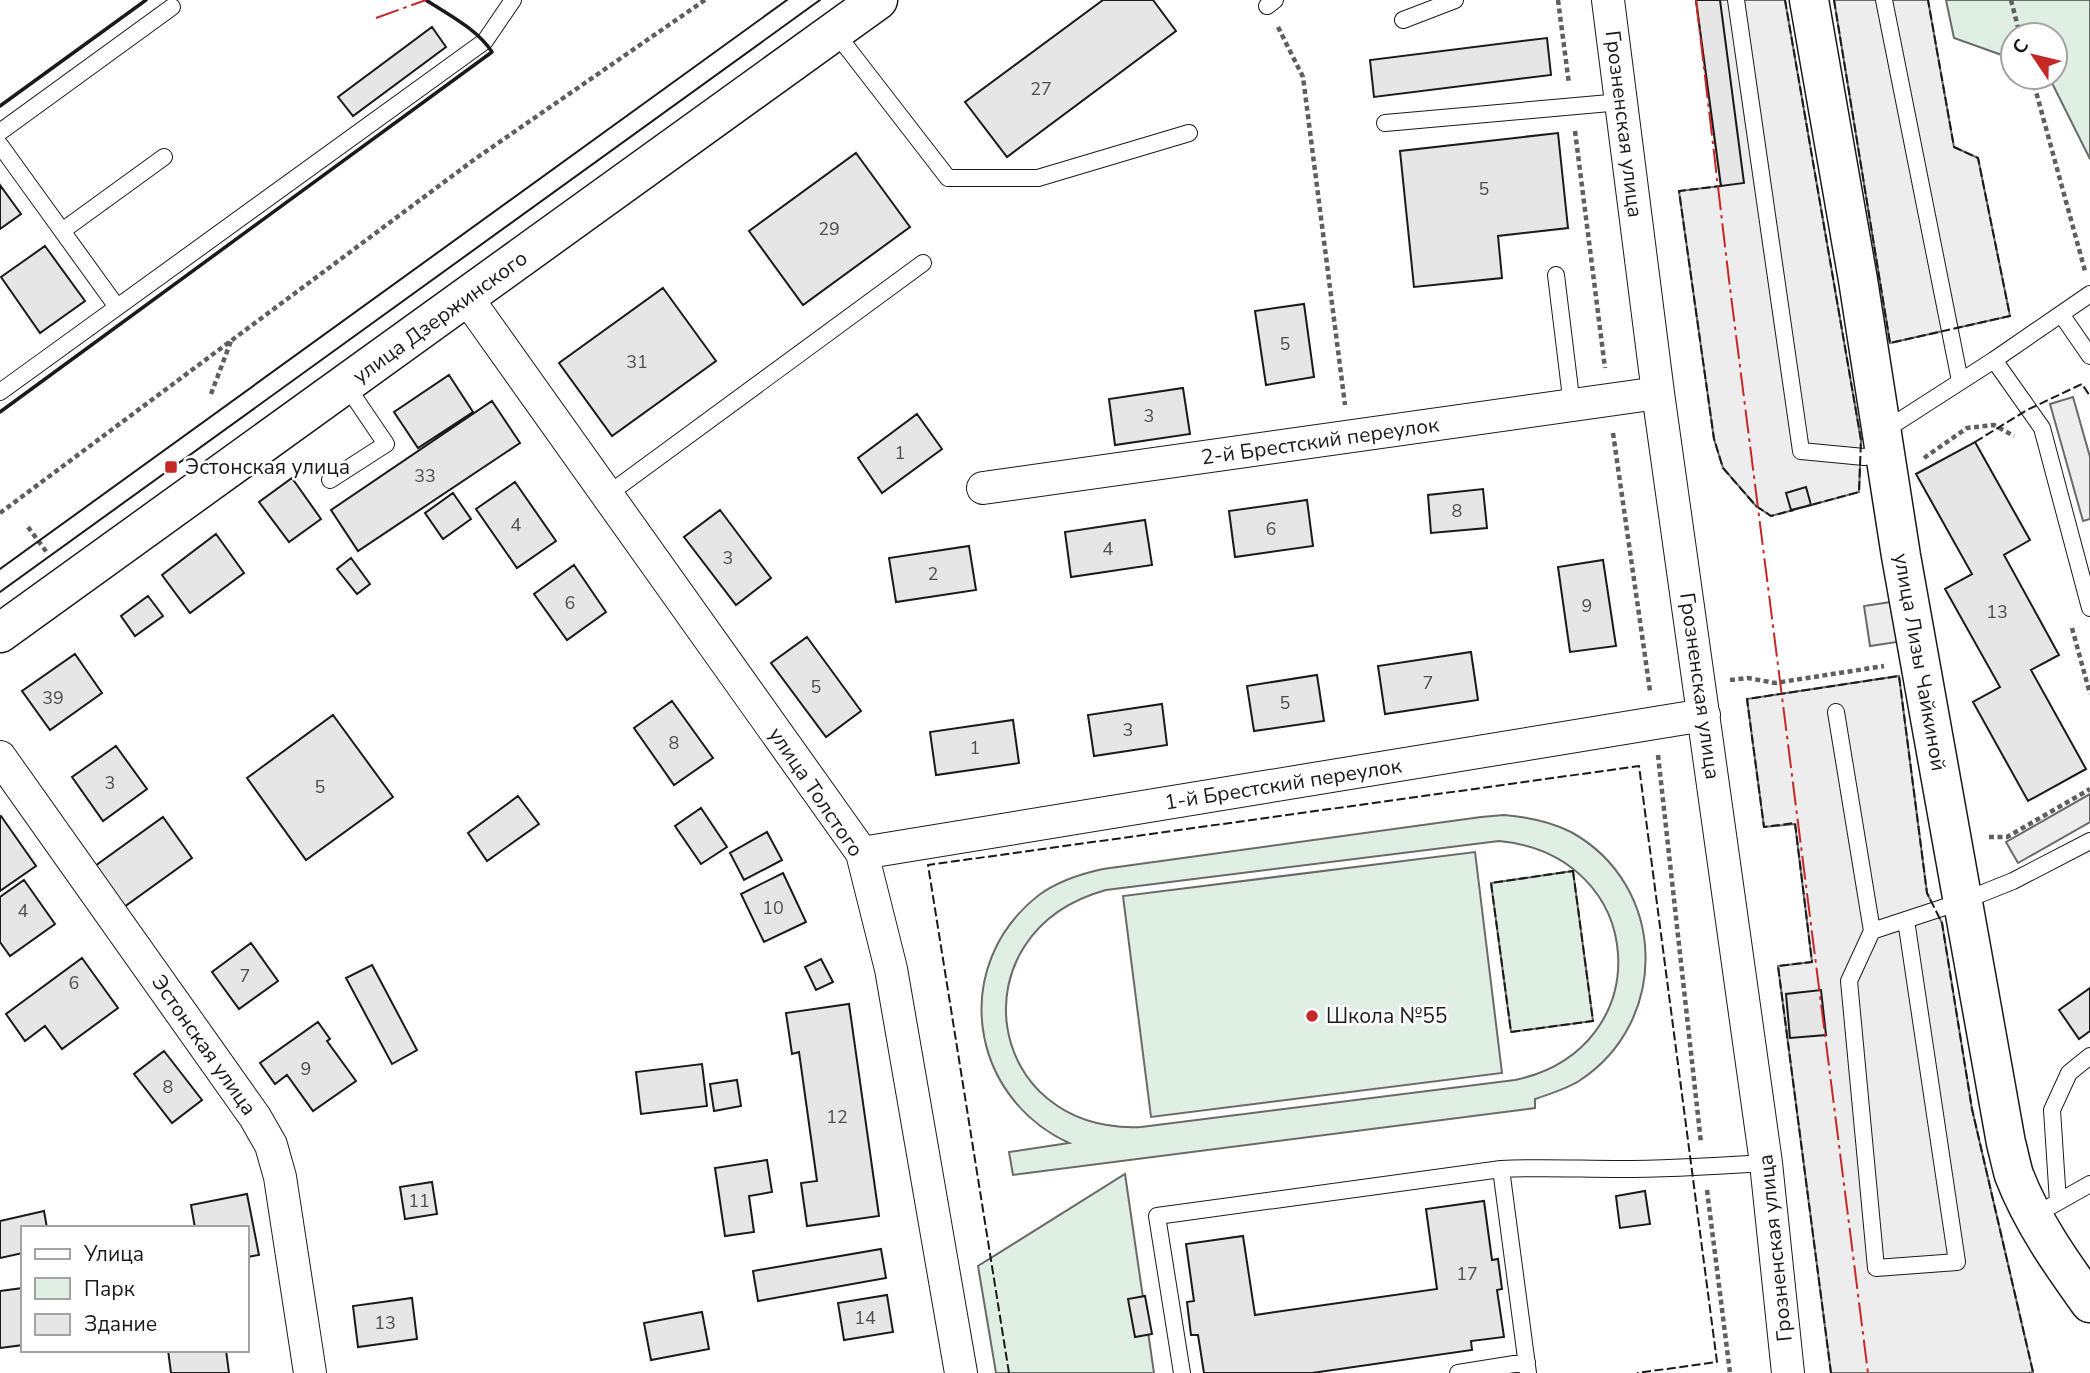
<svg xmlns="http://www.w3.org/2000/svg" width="2090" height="1373" viewBox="0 0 2090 1373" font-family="'Nunito Sans',sans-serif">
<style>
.green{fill:#e0efe3;stroke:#6a6a6a;stroke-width:2;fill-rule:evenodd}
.parking{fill:#ededed;stroke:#6a6a6a;stroke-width:2}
.building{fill:#e6e6e6;stroke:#1a1a1a;stroke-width:2}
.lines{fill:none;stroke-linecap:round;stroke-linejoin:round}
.service-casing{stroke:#1a1a1a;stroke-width:18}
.minor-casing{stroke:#1a1a1a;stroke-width:34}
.tertiary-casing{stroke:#1a1a1a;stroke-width:41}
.secondary-casing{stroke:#1a1a1a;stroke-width:41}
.path{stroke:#5f5f5f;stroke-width:4.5;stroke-dasharray:5 3.5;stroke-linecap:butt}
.service{stroke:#fff;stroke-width:16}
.minor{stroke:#fff;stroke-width:32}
.tertiary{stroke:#fff;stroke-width:38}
.secondary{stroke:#fff;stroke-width:38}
.tram{stroke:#1a1a1a;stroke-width:2}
.fence{stroke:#1a1a1a;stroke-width:2;stroke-dasharray:9 3.5;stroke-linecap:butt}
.wall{stroke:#1a1a1a;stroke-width:3.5}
.power{stroke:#c62828;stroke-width:2;stroke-dasharray:24 5 3.5 5;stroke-linecap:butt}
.poi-dot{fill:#c62828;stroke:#fff;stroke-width:2.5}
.labels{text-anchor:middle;stroke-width:5;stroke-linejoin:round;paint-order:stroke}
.number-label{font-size:18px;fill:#4d4d4d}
.street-label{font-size:21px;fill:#1a1a1a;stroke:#fff}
.poi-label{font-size:21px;fill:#1a1a1a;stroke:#fff;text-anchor:start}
</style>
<rect width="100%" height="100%" fill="#fff"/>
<!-- green -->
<path class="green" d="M1946,0H2090V159L2049,77H2055V35H2013V59L1954,38Z
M1504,815C1527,817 1550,821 1571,832C1667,885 1671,1021 1579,1081C1566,1089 1550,1094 1535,1099V1108L1013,1175L1009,1152L1069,1143C969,1097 949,965 1039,895C1058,881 1080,874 1103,869L1481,817ZM1499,841C1649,855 1661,1049 1515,1080L1141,1127C984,1134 953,932 1106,890Z
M1475,852L1502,1073L1151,1117L1123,896Z
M1573,871L1593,1021L1511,1032L1491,883Z
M1125,1174L1154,1373H996L978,1266Z"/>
<!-- parking -->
<path class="parking" d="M1696,0H1785L1861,440L1859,492L1771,516L1756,506L1723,468L1714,439L1679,191L1721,186Z
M1834,0H1928L1954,147L1978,158L2010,316L1890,343Z
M2073,397L2090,457V519L2083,521L2050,404Z
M1891,602L1897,642L1870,646L1864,606Z
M1899,676L1927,893L1942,923L1972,1109L2033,1372L2029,1373H1831L1778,966L1812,962L1795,824L1764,827L1747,699Z
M2090,794V822L2018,863L2006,842Z"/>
<!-- building -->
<path class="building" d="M1153,0L1176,31L1007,157L965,102L1103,0Z
M1696,0H1720L1744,183L1721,186Z
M432,27L446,47L353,116L338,97Z
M1547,38L1551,75L1374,97L1370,60Z
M1558,133L1568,228L1498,236L1502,278L1414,287L1400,151Z
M856,153L910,227L803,305L749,231Z
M0,185L21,214L0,229Z
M45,246L85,301L40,333L1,277Z
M663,288L716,361L612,436L559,363Z
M1304,304L1314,377L1266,385L1255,311Z
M449,375L473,412L418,448L394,412Z
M1183,388L1190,434L1115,445L1109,399Z
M492,401L520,443L358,551L331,510Z
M917,414L942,449L882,493L858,458Z
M1975,442L2030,540L2004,555L2059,655L2031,670L2086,769L2028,801L1973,702L2000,687L1945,589L1972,574L1916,474Z
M292,478L321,519L289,542L259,502Z
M515,482L556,541L517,568L476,509Z
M1806,487L1811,505L1791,510L1786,493Z
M1483,489L1487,528L1431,533L1428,495Z
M453,493L471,519L443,539L425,513Z
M1307,500L1313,546L1235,557L1229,511Z
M720,510L771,578L736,605L684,537Z
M1145,520L1152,565L1071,577L1065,532Z
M216,534L244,573L190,613L162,575Z
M969,546L976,590L896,602L889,558Z
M351,558L370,584L357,594L337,569Z
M1603,560L1616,646L1570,652L1558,567Z
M574,565L606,612L567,640L534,594Z
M148,596L163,616L135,636L121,616Z
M807,637L861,711L826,737L771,663Z
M1471,652L1478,700L1385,714L1378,666Z
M75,654L102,693L50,730L22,691Z
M1317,675L1324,721L1254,731L1247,686Z
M672,701L713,758L674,785L634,728Z
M1162,704L1167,745L1094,756L1088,715Z
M333,715L393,797L306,860L247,778Z
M1013,720L1019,763L936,775L930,732Z
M116,746L147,789L103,821L72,777Z
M518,796L539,824L487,861L468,833Z
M701,808L727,847L701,864L675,826Z
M1,816L36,866L0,891V817Z
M163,817L192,858L124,907L95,866Z
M767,832L782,860L744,880L730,853Z
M783,873L806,922L764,942L741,894Z
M24,880L55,924L10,956L0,942V897Z
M251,943L278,981L239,1009L212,972Z
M82,958L118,1008L62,1049L45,1026L25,1041L6,1014Z
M821,959L833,982L816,990L805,967Z
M372,965L417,1050L392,1064L346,978Z
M2090,988V1031L2079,1039L2059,1010Z
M1821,990L1826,1035L1790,1038L1786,994Z
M849,1004L879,1216L807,1226L801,1183L817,1181L799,1052L792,1054L786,1013Z
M318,1022L330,1039L327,1041L356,1081L313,1111L287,1075L275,1084L260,1063Z
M164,1051L202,1100L172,1123L134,1074Z
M702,1064L707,1106L641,1114L636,1072Z
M737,1080L741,1106L714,1111L710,1084Z
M767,1160L772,1192L749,1196L754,1232L725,1236L715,1168Z
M432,1182L437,1214L405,1219L400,1187Z
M1645,1191L1650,1224L1620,1228L1616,1196Z
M247,1194L259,1255L247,1257V1228H195L191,1205Z
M1484,1201L1492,1260L1498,1259L1502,1289L1497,1290L1504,1337L1471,1341L1472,1350L1312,1373H1204L1198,1335H1191L1187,1302L1194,1301L1186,1244L1243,1236L1255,1315L1437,1289L1426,1209Z
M44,1211L47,1228H23V1253L0,1258V1221Z
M881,1249L886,1278L758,1301L753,1271Z
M23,1288V1345L0,1348V1291Z
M887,1295L893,1332L844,1340L838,1303Z
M1145,1296L1152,1334L1135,1337L1128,1299Z
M412,1298L417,1339L358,1347L353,1306Z
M702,1312L709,1349L651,1360L644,1323Z
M168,1350H226L229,1373H171Z"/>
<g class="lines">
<!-- service casing -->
<g class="service-casing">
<path id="service" d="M1736,0L1801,451L1864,457L1885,454
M1884,0L1960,381
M1267,6L1275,0
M1403,20L1455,0
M835,32L948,178H1038L1189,133
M1385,123L1621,102
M0,132L172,7
M0,145L117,307
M62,231L164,157
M1556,275L1572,406
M2061,314L2090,356
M1994,360L2042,428L2090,608
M0,392L485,41L513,0
M1882,432L1994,360L2090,294
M330,480L386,444L346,385
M607,495L923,263
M1836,712L1872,931L1849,981L1876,1268L1957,1262L1906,920
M1872,931L1963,901L2013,881L2090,841
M1501,1169C1541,1167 1580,1169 1620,1169C1669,1169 1717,1166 1766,1163
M2058,1202L2052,1110L2069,1073L2090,1056
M2051,1206L2090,1184
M1182,1373L1157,1216L1501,1169L1528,1373
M1458,1373L1527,1362"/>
</g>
<!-- minor casing -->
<g class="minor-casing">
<path id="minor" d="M1608,0L1658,393L1766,1163L1788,1373
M467,298L862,853L891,969L961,1373
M983,488L1658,393
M0,757L255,1117L271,1145L280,1177L310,1373
M862,853L1704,715"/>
</g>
<!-- tertiary casing -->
<g class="tertiary-casing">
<path id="tertiary" d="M1809,0L1858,280L1901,556L2006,1143C2009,1154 2011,1165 2014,1175C2032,1222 2062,1264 2090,1303"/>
</g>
<!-- secondary casing -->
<g class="secondary-casing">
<path id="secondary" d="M0,633L878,0"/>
</g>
<!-- path -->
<path class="path" d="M1558,0L1569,84
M2011,0L2020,35
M1278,27L1303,77L1345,405
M2032,77L2085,271
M1575,131L1605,368
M211,394L231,341
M1613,433L1650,691
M1924,458L1967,428L1994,425L2014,436
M0,513L475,159L705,0
M28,527L48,554
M2072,628L2090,694
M1730,680L1748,678L1775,683L1884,666
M1658,755L1701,1143
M1989,837H2007L2090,789
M1707,1190L1730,1373"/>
<!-- service -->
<use href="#service" class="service"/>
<!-- minor -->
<use href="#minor" class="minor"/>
<!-- tertiary -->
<use href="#tertiary" class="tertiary"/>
<!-- secondary -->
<use href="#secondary" class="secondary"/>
<!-- tram -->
<path class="tram" d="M0,569L787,0
M0,592L820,0"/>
<!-- fence -->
<path class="fence" d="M1785,0L1861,440L1859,492L1807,506
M1834,0L1890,343L2010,316L1978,158L1954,147L1928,0
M1721,184V186L1679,191L1714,439L1723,468L1756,506L1771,516L1794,510
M1975,442L2027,410L2082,384L2090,396
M1573,871L1593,1021L1511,1032L1491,883Z
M1009,1373L928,865L1639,766L1717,1362L1637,1373
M1831,1373L1778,966L1812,962L1795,823L1764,827L1747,699L1899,676L1927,893L1942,923L1972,1109L2033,1372L2029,1373"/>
<!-- wall -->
<path class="wall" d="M0,106L146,0
M0,412L492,52C477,29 449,15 426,0"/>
<!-- power -->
<path class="power" d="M1696,0L1729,280L1868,1373
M376,18L426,0"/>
</g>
<!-- markers -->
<g class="poi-dot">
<rect x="164" y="460" width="14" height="14" rx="3.5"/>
<circle cx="1312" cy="1016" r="7"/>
</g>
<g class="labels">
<!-- number labels -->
<g class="number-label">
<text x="1041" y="95">27</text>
<text x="1484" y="195">5</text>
<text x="829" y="235">29</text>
<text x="1285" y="350">5</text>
<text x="637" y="368">31</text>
<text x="1149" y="422">3</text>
<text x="900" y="459">1</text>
<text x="425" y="482">33</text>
<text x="1457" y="517">8</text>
<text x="516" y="531">4</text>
<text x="1271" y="535">6</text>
<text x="1108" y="555">4</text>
<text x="728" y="564">3</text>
<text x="933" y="580">2</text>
<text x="570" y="609">6</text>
<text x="1587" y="612">9</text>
<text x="1997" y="618">13</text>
<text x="1428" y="689">7</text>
<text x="816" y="693">5</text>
<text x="53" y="704">39</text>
<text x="1285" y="709">5</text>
<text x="1128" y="736">3</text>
<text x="674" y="749">8</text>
<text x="975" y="754">1</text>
<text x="110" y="789">3</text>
<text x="320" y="793">5</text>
<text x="773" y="914">10</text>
<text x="23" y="917">4</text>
<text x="245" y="982">7</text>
<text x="74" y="989">6</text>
<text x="306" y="1075">9</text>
<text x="168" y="1093">8</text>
<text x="837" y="1123">12</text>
<text x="419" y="1207">11</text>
<text x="1467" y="1280">17</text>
<text x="865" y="1324">14</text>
<text x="385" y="1329">13</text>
</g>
<!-- street labels -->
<g class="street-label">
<text transform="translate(1624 124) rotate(83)" y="7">Грозненская улица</text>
<text transform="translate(440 317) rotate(-36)" y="7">улица Дзержинского</text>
<text transform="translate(1320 441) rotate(-8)" y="7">2-й Брестский переулок</text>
<text transform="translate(1920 662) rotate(80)" y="7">улица Лизы Чайкиной</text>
<text transform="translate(1700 686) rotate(82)" y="7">Грозненская улица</text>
<text transform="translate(1283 784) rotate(-9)" y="7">1-й Брестский переулок</text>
<text transform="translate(816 792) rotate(56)" y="7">улица Толстого</text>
<text transform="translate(204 1045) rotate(55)" y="7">Эстонская улица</text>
<text transform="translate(1775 1248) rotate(-96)" y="7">Грозненская улица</text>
</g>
<!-- poi labels -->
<g class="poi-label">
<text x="185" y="474">Эстонская улица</text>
<text x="1326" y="1023">Школа №55</text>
</g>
</g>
<!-- legend -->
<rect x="21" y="1226" width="228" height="126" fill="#ffffff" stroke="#a3a3a3" stroke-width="2"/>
<rect x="35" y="1249" width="35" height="10" fill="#ffffff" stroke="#a3a3a3" stroke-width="2"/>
<text x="84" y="1261" font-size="21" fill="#1a1a1a">Улица</text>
<rect x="35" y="1278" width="35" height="21" fill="#e0efe3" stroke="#a3a3a3" stroke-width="2"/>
<text x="84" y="1296" font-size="21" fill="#1a1a1a">Парк</text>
<rect x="35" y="1314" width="35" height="21" fill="#e6e6e6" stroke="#a3a3a3" stroke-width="2"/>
<text x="84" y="1331" font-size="21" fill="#1a1a1a">Здание</text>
<!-- north arrow -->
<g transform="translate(2034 56) rotate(305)"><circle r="33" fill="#ffffff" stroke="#a3a3a3" stroke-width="2"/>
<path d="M0-5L12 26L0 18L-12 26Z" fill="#c62828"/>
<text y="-10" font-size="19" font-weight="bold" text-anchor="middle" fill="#1a1a1a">С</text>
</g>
</svg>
